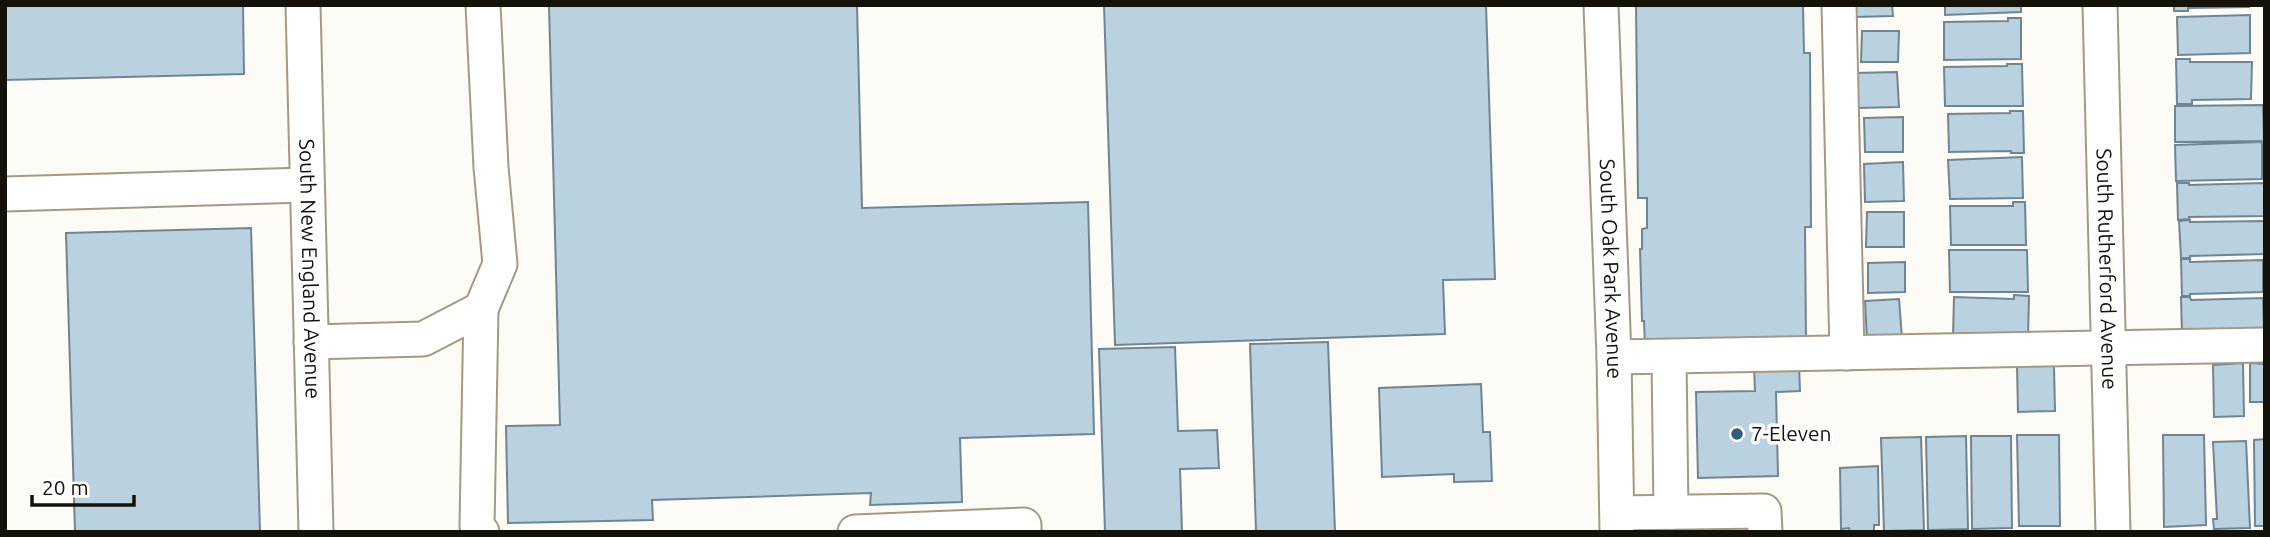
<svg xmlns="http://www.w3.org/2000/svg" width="2270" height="537" viewBox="0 0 2270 537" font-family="Ubuntu,sans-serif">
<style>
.building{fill:#bad1e0;stroke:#708593;stroke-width:2}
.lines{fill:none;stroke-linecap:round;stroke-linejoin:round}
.minor-casing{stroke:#a49984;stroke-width:37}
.minor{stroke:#fff;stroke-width:33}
.poi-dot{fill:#2e5f7d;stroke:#fff;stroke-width:2.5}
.labels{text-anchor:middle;stroke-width:7;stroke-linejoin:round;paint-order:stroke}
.street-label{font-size:21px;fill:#15120a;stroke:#fff}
.poi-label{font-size:21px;fill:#15120a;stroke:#fff;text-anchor:start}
</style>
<rect width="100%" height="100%" fill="#fdfbf6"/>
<!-- building -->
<path class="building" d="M5,5H243L244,74L5,80Z
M549,5H857L862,208L1088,202L1094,434L960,438L962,502L870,505L871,493L652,500L653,520L508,523L506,426L560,425Z
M1104,5H1486L1495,279L1443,280L1445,334L1115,345Z
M1636,5H1803L1804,53H1810L1811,227H1805L1806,343L1645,344L1644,321H1642L1640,249H1642V229L1647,228V198H1638Z
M1854,5H1892L1893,16L1854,17Z
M1945,5H2021V12L1945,15Z
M2174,5H2249V7L2188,8V11H2174Z
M2250,15V53L2178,55L2177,17Z
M2008,18H2021V59L1944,60V22L2008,21Z
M1862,31H1899L1898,62H1861Z
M2176,59H2190V62H2252L2251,99L2192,100V104H2177Z
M2007,64H2022L2023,106H1945L1944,67L2007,66Z
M1897,72L1899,107L1857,108L1855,73Z
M2263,105L2264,141L2175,142V106Z
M2010,111H2023L2024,153H2011V151L1949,152L1948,114L2010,113Z
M1903,117V152H1865L1864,118Z
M2262,142V179L2176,181L2175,145Z
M2022,157L2023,198L1950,199L1948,160Z
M1903,162L1904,201L1865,202L1864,164Z
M2177,183H2189V185L2264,183V216L2189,217V219L2178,220Z
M2013,202H2025L2026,245H1951L1950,206H2013Z
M1867,212H1904V247H1866Z
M2190,220V222L2264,221V254L2190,256V258H2181L2179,221Z
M251,228L260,532H75L66,233Z
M1949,250H2027L2028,292H1950Z
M2181,259H2190V262L2263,260V292L2190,294V296H2182Z
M1905,262V292L1868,293V263Z
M2014,295L2029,296L2028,338L1953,335L1954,297L2014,299Z
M2181,297H2190L2191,300L2263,298L2264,330L2182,334Z
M1899,299L1902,338L1867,340L1865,301Z
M1328,342L1335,532H1256L1250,344Z
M1175,347L1178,431L1217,430L1219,468L1180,469L1182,532H1105L1099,349Z
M2243,363L2244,416L2214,417L2213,365Z
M2250,363L2265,364V402H2250Z
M1799,365L1800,391L1776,392L1778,476L1698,478L1696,392L1755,391L1754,366Z
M2017,366H2054L2055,411L2018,412Z
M1481,384L1483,432H1490L1492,481L1454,482V474L1382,477L1379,388Z
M2017,435H2059L2060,526H2019Z
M2163,435H2204L2206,525L2164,527Z
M1966,436L1968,529L1928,530L1926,437Z
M1971,436H2011L2012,528L1972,529Z
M1921,437L1924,530L1884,531L1881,438Z
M2265,439V526H2255L2254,440Z
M2246,441L2250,528L2214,529L2213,519H2217L2213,442Z
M1878,466L1879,525H1874V532H1850L1849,528L1841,529L1840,468Z"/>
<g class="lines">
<!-- minor casing -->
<g class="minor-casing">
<g id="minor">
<path id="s1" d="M303,5L316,532"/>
<path id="s2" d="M1601,5L1614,357L1617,532"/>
<path d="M1839,5L1847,353"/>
<path id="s3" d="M2100,5L2113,532"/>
<path d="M5,194L307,185"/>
<path d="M481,309L477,526L482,532"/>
<path d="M311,342L423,339L481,309L500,264L491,167L483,5"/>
<path d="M1614,357L2265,345"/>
<path d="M1669,357L1671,512"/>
<path d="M1617,513L1764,511L1765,532"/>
<path d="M855,532L1024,525V532"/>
</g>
</g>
<!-- minor -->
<use href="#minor" class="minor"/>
</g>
<!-- markers -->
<circle class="poi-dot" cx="1737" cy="434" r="7"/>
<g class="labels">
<!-- street labels -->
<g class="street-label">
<text dy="7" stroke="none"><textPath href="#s1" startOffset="264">South New England Avenue</textPath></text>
<text dy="7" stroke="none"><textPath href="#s2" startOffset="264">South Oak Park Avenue</textPath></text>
<text dy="7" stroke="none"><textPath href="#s3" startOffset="264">South Rutherford Avenue</textPath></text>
</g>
<!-- poi labels -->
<g class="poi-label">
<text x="1751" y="441">7-Eleven</text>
</g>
</g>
<!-- border -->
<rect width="2270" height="537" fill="none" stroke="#15120a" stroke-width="14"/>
<!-- scale -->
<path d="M32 495v10h102v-10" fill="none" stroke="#15120a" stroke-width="3.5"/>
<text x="42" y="495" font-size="21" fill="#15120a" stroke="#ffffff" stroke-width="5" paint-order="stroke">20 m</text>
</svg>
